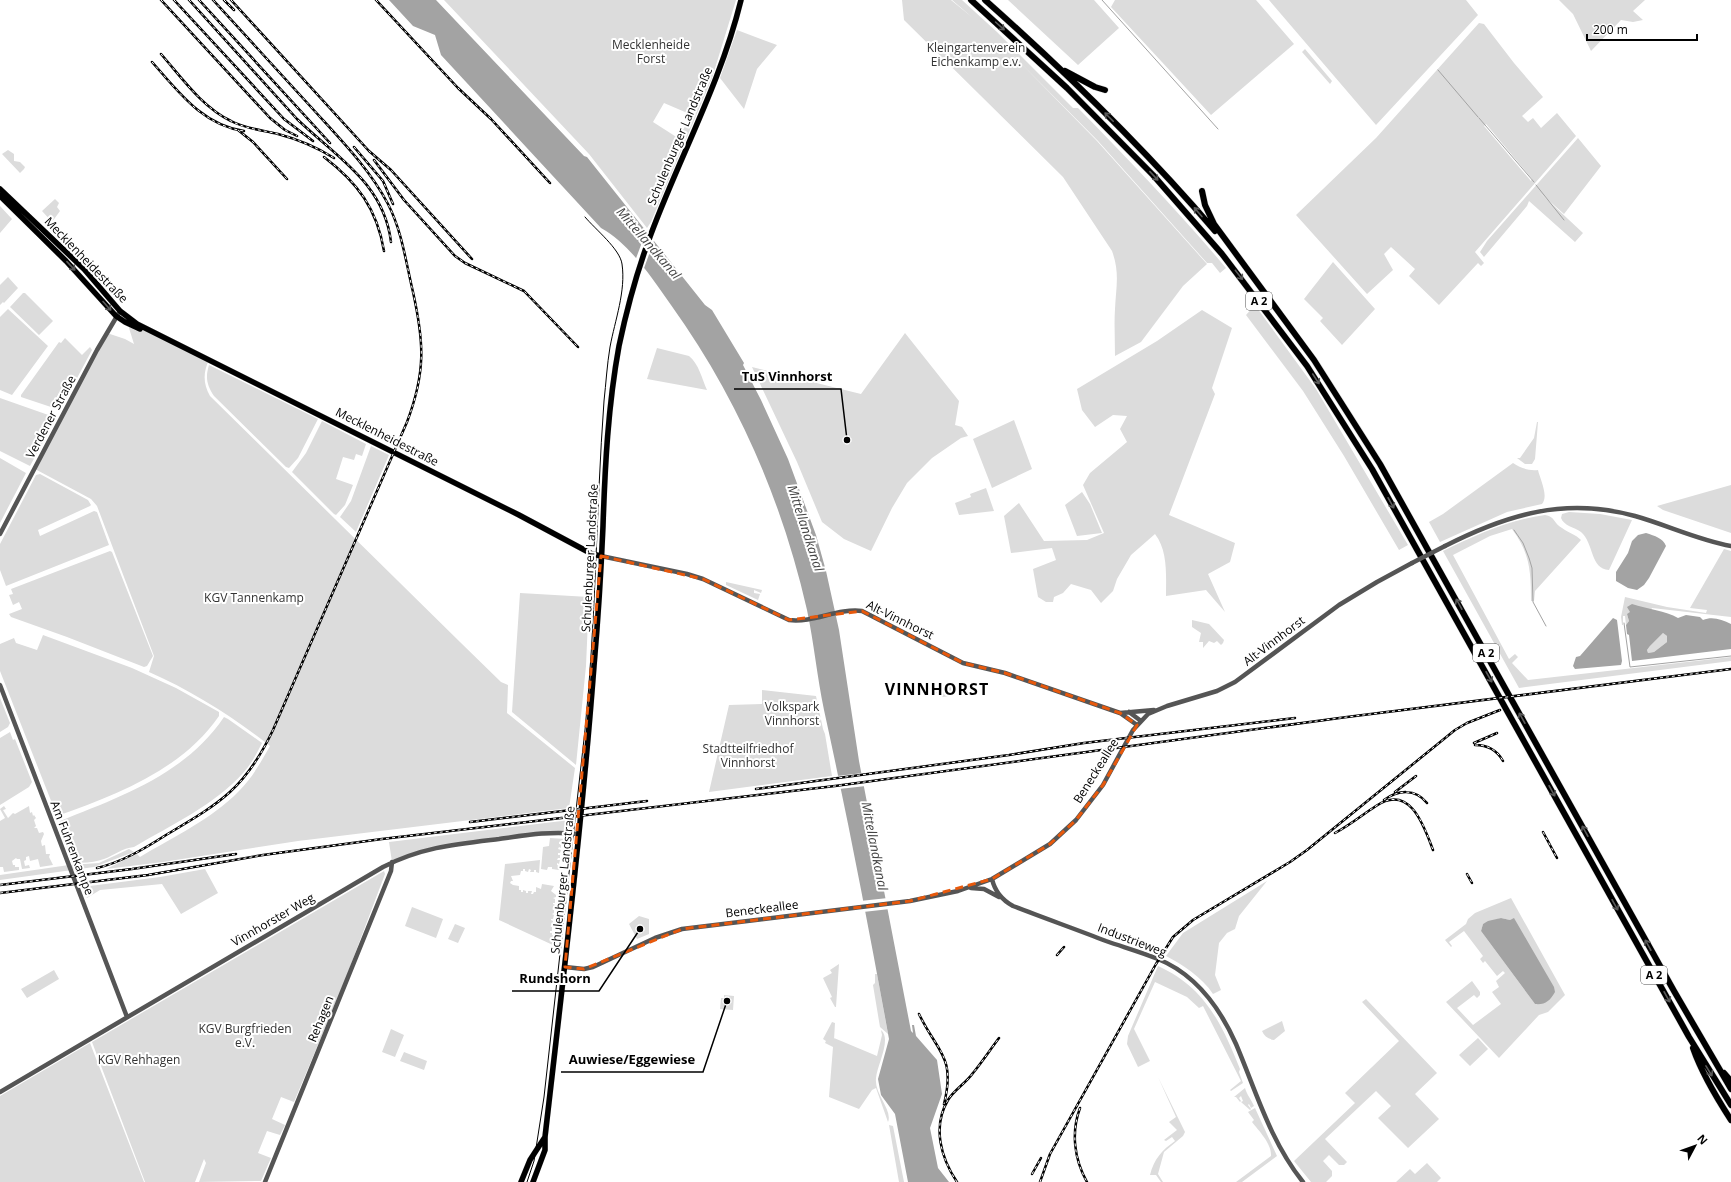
<svg xmlns="http://www.w3.org/2000/svg" width="1731" height="1182" viewBox="0 0 1731 1182" font-family="'Open Sans',sans-serif">
<style>
.green{fill:#dcdcdc;fill-rule:evenodd}
.water{fill:#a3a3a3;fill-rule:evenodd}
.pier{fill:#fff}
.lines{fill:none;stroke-linecap:round;stroke-linejoin:round}
.stream{stroke:#a3a3a3;stroke-width:1}
.major-casing{stroke:#dbdbdb;stroke-width:6}
.highway-casing{stroke:#dbdbdb;stroke-width:7}
.minor{stroke:#555;stroke-width:4.5}
.major{stroke:#000;stroke-width:5.5}
.highway{stroke:#000;stroke-width:6}
.tram{stroke:#000;stroke-width:1}
.rail-casing{stroke:#000;stroke-width:2.5}
.rail{stroke:#fff;stroke-width:1;stroke-dasharray:3;stroke-linecap:butt}
.minor-bridge{stroke:#555;stroke-width:4.5}
.oneway{stroke:#595959}
.marked{fill:none;stroke:#e8590c;stroke-width:3;stroke-dasharray:8 5;stroke-linejoin:round}
.labels{text-anchor:middle;stroke-width:4;stroke-linejoin:round;paint-order:stroke}
.shield{fill:#fff;stroke:#4c4c4c;stroke-width:1}
.shield-label{font-size:11px;font-weight:bold;fill:#000}
.park-label{font-size:12px;fill:#333;stroke:#fff}
.street-label{font-size:12px;fill:#000;stroke:#fff}
.water-label{font-size:13px;font-style:italic;fill:#444;stroke:#fff}
.district-label{font-size:16px;font-weight:bold;letter-spacing:1px;fill:#000;stroke:#fff}
.leader{fill:none;stroke:#000;stroke-width:1.5}
.callout-dot{fill:#000;stroke:#fff;stroke-width:1.5}
.callout-label{font-size:13px;text-anchor:middle;font-weight:bold;fill:#000;stroke:#fff;stroke-width:4;stroke-linejoin:round;paint-order:stroke}
</style>
<rect width="100%" height="100%" fill="#fff"/>
<!-- green -->
<path class="green" d="M444,0H736L712,78L651,222L647,228L589,154ZM664,103L692,115L678,138L653,122Z
M902,0H951L973,18L952,0H962L997,32L1073,108H1078C1129,160 1179,212 1226,268L1220,273L1212,263H1207L1098,141L998,40L1097,141L1207,264L1183,286L1141,342L1115,356C1115,340 1114,324 1115,309C1116,287 1120,273 1112,251L1063,177L904,20Z
M1008,0H1094L1119,28L1078,65Z
M1115,0H1256L1294,44L1211,115L1111,7Z
M1269,0H1466L1478,15L1376,125Z
M1559,0H1645L1633,11L1643,20L1633,22L1621,20L1591,51L1573,14Z
M1479,23L1484,24L1514,63L1543,97L1522,116L1528,122L1533,118L1541,128L1557,113L1576,136L1475,252L1484,263L1481,266L1478,263L1439,305L1409,276L1415,269L1391,247L1384,254L1393,270L1367,294L1296,215L1376,138ZM1486,124L1532,179L1531,181L1484,126Z
M737,30L777,45L757,69L744,109L720,78Z
M1305,49L1332,81L1330,84L1302,52Z
M1578,138L1601,166L1564,214L1538,191L1583,233L1575,242L1529,201L1527,206L1484,257L1480,252L1487,241Z
M8,150L14,154V161L20,162L25,167L24,169L20,173L2,154Z
M55,199L59,203L57,207L60,211L52,222L42,211Z
M0,206L12,219L0,233Z
M1333,262L1375,309L1342,345L1320,321L1323,318L1304,299Z
M8,277L18,288L4,303L3,302L0,305V285Z
M23,293H25L53,321L39,335L10,307Z
M1255,305L1316,389L1408,545L1399,550L1344,456L1303,391L1246,315Z
M8,309L48,346L12,395L0,390V317Z
M1202,310L1232,328L1212,388L1215,394L1169,515L1235,543L1230,562L1208,574L1225,612L1206,590L1166,596C1166,575 1168,551 1155,534L1131,555L1117,579L1113,591L1101,603L1091,590L1071,584L1063,593L1054,597L1053,602H1046L1038,597L1033,569L1056,560L1052,548L1011,553L1004,516L1019,503L1044,541L1087,540L1104,533L1083,485L1090,473L1127,442L1120,429L1127,416L1113,415L1095,427L1082,410L1077,389L1157,341Z
M129,325L163,337L209,360C203,372 203,384 210,396L460,642L501,682L508,685L507,713L575,768L569,808L298,841L163,862L106,869L137,854L140,857C173,837 212,819 239,791C252,778 261,762 270,746C232,716 192,691 149,672L154,656L97,506L91,499L35,469L107,333L125,339L134,344L129,328Z
M905,333L959,401L955,425L962,427L968,436L961,438L932,458L907,483L892,508L871,551L844,539L822,522L797,462L752,367L861,394Z
M65,338L82,355L90,347L92,350L60,410L21,397V395L59,342L61,343Z
M657,348L689,356C699,364 702,379 707,390L647,379Z
M209,365L318,419L298,458L289,468L286,467L214,396C207,385 205,378 209,365Z
M0,398L54,417L55,420L30,466L0,451Z
M1014,420L1032,469L992,488L973,439Z
M322,421L366,444L362,456L356,454L354,460L343,457L336,479L353,485L345,505L336,515L334,514L292,472L306,453Z
M1537,422H1538L1535,459L1532,464H1525L1517,458H1520L1534,438Z
M371,446L389,455L356,532L340,517L351,501L363,468L368,470L363,468Z
M0,458L26,473L0,523Z
M1513,463C1521,468 1528,471 1538,470C1540,479 1549,496 1542,504L1507,512L1440,542L1429,522L1443,514Z
M40,474L88,500L91,505L90,506L38,530L40,536L94,511L97,512L109,545L6,586L0,570V544L36,475Z
M1731,485V533L1663,510L1657,506Z
M986,488L994,511L959,515L955,503L971,497L970,494Z
M1082,492L1090,504L1102,533L1077,536L1065,505Z
M1569,512L1600,514L1632,520L1609,570C1590,569 1594,543 1581,532C1574,527 1564,526 1561,518L1562,514Z
M1545,515C1555,516 1554,524 1562,528C1569,533 1575,534 1581,540L1535,591L1534,601H1531C1531,572 1530,553 1512,529L1490,536L1453,555L1509,659L1515,654L1518,657L1512,663L1528,680L1731,657V661L1519,688L1443,551C1476,535 1508,520 1545,515Z
M1724,549L1731,551V617L1652,608L1651,610L1648,609L1627,614L1629,621L1626,625L1625,616H1623V625H1622L1621,617L1625,597L1667,607L1706,613L1707,610L1690,608Z
M110,551L112,552L153,656L147,666L144,667L67,637L11,617L9,614L22,609L19,602L13,605L9,595L13,594L11,589Z
M726,582L762,590L761,593L754,590V593L760,594L758,600L726,585Z
M520,593L589,597L586,666L576,765L512,712Z
M1192,620L1209,624L1224,640L1223,643L1221,645L1217,641L1214,643L1209,641L1203,648V642H1199L1201,633L1192,627Z
M1663,633L1667,636V642L1654,652L1648,653L1647,650L1650,646Z
M43,635L132,668L176,688L219,712V716C182,770 116,795 57,816L0,671V644L14,638L16,643L37,650Z
M951,684L952,696L942,697L936,693L935,686Z
M762,690L816,696L823,729L825,734L832,776L709,792L729,705L762,704Z
M0,698L10,723L8,727L0,732Z
M224,717L228,719L262,743C257,753 252,763 244,772C215,805 171,825 134,847C122,848 115,855 104,859C95,862 83,864 73,862L59,824L60,821C120,797 186,774 224,717Z
M10,732L13,740L15,739L32,782L29,787L0,805V738Z
M4,806L6,809L3,810L8,818L13,813L15,814L29,806L30,813L32,812L33,816L34,815L36,818L34,820L36,826L34,828H37L39,833L43,832L44,834L41,841L42,846L45,845L46,854H50L49,857L53,865L40,867L38,859L30,861L29,856L26,857V860L24,861L25,866L29,865L30,868L22,869L20,859H17L16,858L12,861L13,865H15V867H19V870L4,872L3,867H0V821L5,818L0,809Z
M570,820L568,833L446,846L392,862L389,842Z
M550,838L566,839L559,842V844H561V848L559,847L558,849L561,850L560,853H558V855H560V858H558L557,860H560L559,864L557,863V865L559,866V870L552,869V867H548L547,870L541,869L543,847L549,846Z
M129,849L134,852L94,867L0,880V875L69,865L99,863Z
M540,860L539,873L536,872V870H534V872H530L531,870L529,869L528,872L525,871V869H523V871H521L520,875L511,876L513,881H511L510,883L513,885L519,886V890H521V892H523V890L526,891V893H528V891H532L531,894H533L534,892H536V887L541,889L542,884L554,886L551,891L556,895V897L553,898L555,899V903H553V904L555,905L554,908L552,909L554,910V913L552,914L554,915L553,919H551V920L553,921V925L550,926L552,927V931H550V933H552V935L556,936L555,946L499,920L505,864Z
M205,869L218,893L181,914L162,884L100,890L87,898L82,887L160,877Z
M384,871L385,874L345,980L294,1102L281,1097L272,1119L285,1125L280,1135L267,1131L258,1153L271,1158L261,1181L199,1182L206,1163L204,1159L195,1182H145L92,1042Z
M1267,881L1239,916L1235,929L1227,933L1219,943L1215,975L1221,990L1213,994C1202,977 1183,965 1166,956L1183,933Z
M1511,898L1565,995L1548,1012L1539,1015L1499,1058L1446,1002L1472,981L1480,992V995L1477,998L1474,995L1457,1008L1473,1025L1501,1004L1492,992L1499,987L1496,981L1505,973L1503,971L1497,976L1485,961L1483,963L1480,959L1483,956L1464,931L1449,942L1452,946L1451,947L1445,940L1466,924L1468,919L1475,913ZM1501,918L1510,920L1514,919L1535,1004L1481,931L1483,924Z
M412,907L443,919L436,938L405,926Z
M639,916L649,919V934L637,939L629,924Z
M455,924L465,928L458,943L448,939Z
M839,964L836,1007H835L830,998L832,997L823,978L832,973L830,970Z
M1158,966C1205,987 1222,1024 1240,1069L1239,1072L1243,1083L1231,1091L1230,1090L1241,1081L1203,1006L1199,1008L1187,997L1155,982L1134,1029L1150,1061L1138,1067L1127,1044L1128,1036Z
M54,970L59,979L27,998L21,989Z
M875,974H877L888,1034L880,1027L873,985L875,983Z
M724,995L734,996L733,1010L720,1009L721,998H724Z
M1366,999L1437,1073L1415,1094L1439,1119L1408,1148L1378,1118L1391,1106L1376,1091L1325,1139L1347,1162L1344,1165H1339L1329,1155L1323,1161L1332,1171V1176L1326,1182H1311L1294,1161L1355,1103L1345,1093L1399,1041L1362,1002Z
M1282,1021L1285,1031L1274,1040C1268,1039 1264,1036 1262,1031Z
M832,1022L835,1023L834,1040V1038L877,1056L882,1035L881,1030C892,1039 877,1065 876,1078C874,1094 893,1110 888,1122L876,1088L872,1090L859,1109L829,1097L833,1047L825,1043L826,1041L823,1039Z
M391,1029L404,1035L395,1057L382,1052Z
M1478,1038L1488,1049L1470,1066L1459,1055Z
M90,1043L144,1182H0V1096Z
M404,1052L427,1061L424,1070L400,1061Z
M1158,1077L1185,1132L1183,1136L1164,1152L1158,1174L1163,1182H1161L1156,1175H1150C1154,1159 1162,1150 1175,1141L1172,1137L1166,1141L1164,1140L1177,1130L1169,1122L1176,1117Z
M1245,1088C1247,1095 1251,1099 1254,1106L1251,1108L1249,1104L1248,1105L1251,1109L1250,1110L1241,1102L1243,1101L1241,1096L1239,1098L1241,1101L1240,1102L1236,1097H1234Z
M1255,1108L1277,1156L1242,1182H1236L1271,1156C1272,1144 1259,1131 1252,1122L1254,1120L1248,1112Z
M889,1125L893,1126L904,1182H899Z
M1427,1163L1441,1178L1437,1182H1396L1410,1169L1415,1174Z"/>
<!-- water -->
<path class="water" d="M389,0H436L584,156L587,157L705,305L712,310L744,363L743,365L761,400L788,459L816,535L826,571L839,630L859,761L911,1031L913,1033L912,1025H914L916,1036L937,1060L942,1094L930,1128L938,1168L949,1182H908L895,1114L881,1095L878,1079L889,1039C869,929 848,819 824,710C817,677 814,643 807,610C782,500 737,397 671,305C651,277 631,245 601,228L441,55L435,35L413,26Z
M1646,533C1655,536 1663,538 1666,546L1649,578L1644,585L1637,590L1628,588L1616,581V572L1628,553L1632,541L1638,535Z
M1632,604C1647,609 1666,611 1678,618L1686,615L1700,617L1703,620C1713,616 1722,620 1731,624V649L1632,661L1629,635L1627,634L1626,625L1629,621L1627,614L1630,612L1627,607ZM1663,633L1667,636V642L1654,652L1648,653L1647,650L1650,646Z
M1613,618L1617,620L1622,661L1621,665L1575,669L1573,666L1576,657L1580,656Z
M1501,918L1510,920L1514,918L1554,987L1555,992C1550,1001 1545,1005 1535,1004L1481,931L1483,924L1488,921Z"/>
<!-- pier -->
<path class="pier" d="M647,229L655,238L643,271L635,261Z
M863,773L866,786L839,789L837,776Z
M888,898L890,909L863,912L860,901Z"/>
<g class="lines">
<!-- stream -->
<path class="stream" d="M1102,0L1218,129
M1438,70L1478,117
M1479,118L1534,182
M1536,185L1564,220
M1514,530L1523,543L1529,558L1532,568L1533,602L1546,626
M1624,623L1630,667L1731,656"/>
<!-- major casing -->
<g class="major-casing">
<path id="major" d="M0,189L84,269L120,311L137,324L519,515L592,554L601,556
M0,196L66,261L116,316L125,322L140,329
M521,1182L530,1160L545,1137
M533,1182L545,1150V1137C563,980 582,824 594,666C598,620 601,573 603,526C605,466 608,406 619,346C627,308 637,271 651,234C680,156 721,82 741,0"/>
</g>
<!-- highway casing -->
<g class="highway-casing">
<path id="highway" d="M971,0L1067,88L1153,175L1222,254L1307,366L1372,469L1689,1037L1731,1105
M985,0C1066,72 1144,148 1215,231
M1065,71L1095,87L1105,90
M1202,191L1205,205L1214,224L1314,360L1380,464L1674,991L1731,1089
M1693,1048C1702,1074 1716,1097 1731,1120
M1724,1073L1731,1081"/>
</g>
<!-- minor -->
<path class="minor" d="M0,534L97,350L120,311
M1445,546C1508,514 1565,497 1635,516C1667,525 1698,540 1731,546
M601,556L687,574L703,579L789,620C814,623 837,608 862,611L963,663L1005,673L1120,713L1137,725
M0,685L127,1017
M1129,712L1141,721
M1120,713L1154,710
M992,879C995,892 1002,900 1013,906C1044,918 1075,929 1106,941C1123,947 1141,952 1158,959C1195,974 1220,1008 1236,1044C1256,1091 1270,1141 1303,1182
M971,888L984,889L999,897
M565,967L584,969L593,967L655,938L682,929L910,901L958,891L992,879L1050,844L1076,820L1103,785L1133,730L1148,714L1167,706L1217,691L1235,682L1339,605L1377,582L1412,563
M0,1092L383,867C422,847 457,844 499,839C527,835 550,831 578,834
M265,1182L391,871L392,862"/>
<!-- major -->
<use href="#major" class="major"/>
<!-- highway -->
<use href="#highway" class="highway"/>
<!-- tram -->
<path class="tram" d="M527,1182L534,1161L544,1097L585,730C596,621 596,511 604,401C606,383 607,365 610,347C615,320 626,291 622,264C620,249 595,229 585,217"/>
<!-- rail casing -->
<g class="rail-casing">
<path id="rail" d="M161,0L270,118L285,130L297,136
M174,0L284,119L313,141
M189,0L297,119C336,157 384,183 391,242
M199,0L330,143
M224,0L234,10
M231,0L369,151L391,170L472,259
M376,0L458,88L491,119L550,183
M161,54C182,78 202,107 231,121C246,129 262,130 278,134C297,139 318,148 334,158
M152,62C178,91 202,125 244,131
M238,130L253,142L287,179
M354,147L383,181L393,204
M324,157C358,183 377,209 384,251
M374,160L404,200L455,256L465,263L524,291L578,347
M1474,743L1497,733
M1475,745C1488,745 1497,750 1503,761
M756,789L1009,755L1084,743L1295,718
M1395,792L1416,776
M1384,800C1398,790 1415,788 1427,803
M470,822L647,801
M1543,832L1557,858
M1335,833C1350,825 1362,815 1376,806C1410,783 1424,826 1433,850
M97,868C122,862 144,849 166,835C220,803 245,789 273,730L407,422C426,372 424,342 413,292C406,263 402,231 388,204C369,168 339,138 311,107C279,72 246,36 213,0
M1467,874L1472,883
M0,885L132,869L236,854
M0,893L148,875L263,855L382,839L835,786L1347,717L1731,669
M1057,955L1064,947
M919,1014C937,1052 956,1056 944,1104
M1080,1108C1071,1132 1074,1159 1087,1182
M1032,1174L1041,1158
M957,1182C941,1158 932,1127 948,1100C954,1090 966,1083 973,1073C982,1062 990,1050 999,1038
M1040,1182L1050,1154L1156,964L1173,937L1193,920L1290,862L1307,850L1455,730L1467,723L1500,710"/>
</g>
<!-- rail -->
<use href="#rail" class="rail"/>
<!-- minor-bridge -->
<path class="minor-bridge" d="M1412,563L1445,546"/>
</g>
<!-- one-way arrows -->
<defs><path id="oneway-shaft" d="M-6 0H5M1.5-3L5.5 0L1.5 3" fill="none" stroke-width="1.6" stroke-linecap="round" stroke-linejoin="round"/></defs>
<g class="oneway">
<use href="#oneway-shaft" transform="translate(1000 26) rotate(42)"/>
<use href="#oneway-shaft" transform="translate(1109 117) rotate(-135)"/>
<use href="#oneway-shaft" transform="translate(1154 176) rotate(47)"/>
<use href="#oneway-shaft" transform="translate(1198 212) rotate(-131)"/>
<use href="#oneway-shaft" transform="translate(71 266) rotate(47)"/>
<use href="#oneway-shaft" transform="translate(1239 275) rotate(52)"/>
<use href="#oneway-shaft" transform="translate(107 306) rotate(48)"/>
<use href="#oneway-shaft" transform="translate(1316 379) rotate(57)"/>
<use href="#oneway-shaft" transform="translate(1391 503) rotate(61)"/>
<use href="#oneway-shaft" transform="translate(1459 604) rotate(-119)"/>
<use href="#oneway-shaft" transform="translate(1489 677) rotate(61)"/>
<use href="#oneway-shaft" transform="translate(1522 718) rotate(-119)"/>
<use href="#oneway-shaft" transform="translate(1552 791) rotate(61)"/>
<use href="#oneway-shaft" transform="translate(1585 831) rotate(-119)"/>
<use href="#oneway-shaft" transform="translate(1615 905) rotate(61)"/>
<use href="#oneway-shaft" transform="translate(1648 945) rotate(-119)"/>
<use href="#oneway-shaft" transform="translate(1667 997) rotate(61)"/>
<use href="#oneway-shaft" transform="translate(1709 1071) rotate(59)"/>
</g>
<!-- marked area -->
<path class="marked" d="M601,556L703,579L789,620L862,611L963,663L1005,673L1120,713L1137,725L1103,785L1076,820L1050,844L992,879L910,901L682,929L584,969L565,967Z"/>
<g class="labels">
<!-- shield labels -->
<g class="shield">
<rect x="1246" y="292" width="26" height="18" rx="3"/>
<rect x="1473" y="644" width="26" height="18" rx="3"/>
<rect x="1641" y="966" width="26" height="18" rx="3"/>
</g>
<g class="shield-label">
<text x="1259" y="305">A 2</text>
<text x="1486" y="657">A 2</text>
<text x="1654" y="979">A 2</text>
</g>
<!-- park labels -->
<g class="park-label">
<text x="651" y="49">Mecklenheide<tspan x="651" dy="14">Forst</tspan></text>
<text x="976" y="52">Kleingartenverein<tspan x="976" dy="14">Eichenkamp e.v.</tspan></text>
<text x="254" y="602">KGV Tannenkamp</text>
<text x="792" y="711">Volkspark<tspan x="792" dy="14">Vinnhorst</tspan></text>
<text x="748" y="753">Stadtteilfriedhof<tspan x="748" dy="14">Vinnhorst</tspan></text>
<text x="245" y="1033">KGV Burgfrieden<tspan x="245" dy="14">e.V.</tspan></text>
<text x="139" y="1064">KGV Rehhagen</text>
</g>
<!-- street labels -->
<g class="street-label">
<text transform="translate(680 136) rotate(-67)" y="4">Schulenburger Landstraße</text>
<text transform="translate(86 260) rotate(46)" y="4">Mecklenheidestraße</text>
<text transform="translate(51 417) rotate(-62)" y="4">Verdener Straße</text>
<text transform="translate(387 437) rotate(27)" y="4">Mecklenheidestraße</text>
<text transform="translate(590 558) rotate(-87)" y="4">Schulenburger Landstraße</text>
<text transform="translate(900 620) rotate(26)" y="4">Alt-Vinnhorst</text>
<text transform="translate(1274 641) rotate(-37)" y="4">Alt-Vinnhorst</text>
<text transform="translate(1096 771) rotate(-58)" y="4">Beneckeallee</text>
<text transform="translate(72 848) rotate(69)" y="4">Am Fuhrenkampe</text>
<text transform="translate(563 880) rotate(-84)" y="4">Schulenburger Landstraße</text>
<text transform="translate(762 909) rotate(-7)" y="4">Beneckeallee</text>
<text transform="translate(273 920) rotate(-30)" y="4">Vinnhorster Weg</text>
<text transform="translate(1132 940) rotate(21)" y="4">Industrieweg</text>
<text transform="translate(321 1019) rotate(-68)" y="4">Rehagen</text>
</g>
<!-- water labels -->
<g class="water-label">
<text transform="translate(649 243) rotate(49)" y="5">Mittellandkanal</text>
<text transform="translate(806 528) rotate(72)" y="5">Mittellandkanal</text>
<text transform="translate(875 846) rotate(79)" y="5">Mittellandkanal</text>
</g>
<!-- district labels -->
<g class="district-label">
<text x="937" y="695">VINNHORST</text>
</g>
</g>
<!-- callouts -->
<path class="leader" d="M847 440L841 389H734M640 929L599 991H512M727 1001L703 1072H561"/>
<g class="callout-dot">
<circle cx="847" cy="440" r="4"/>
<circle cx="640" cy="929" r="4"/>
<circle cx="727" cy="1001" r="4"/>
</g>
<g class="callout-label">
<text x="787" y="381">TuS Vinnhorst</text>
<text x="555" y="983">Rundshorn</text>
<text x="632" y="1064">Auwiese/Eggewiese</text>
</g>
<!-- north arrow -->
<g transform="translate(1695 1146) rotate(49)" stroke="#ffffff" stroke-width="3" paint-order="stroke">
<path d="M0-3L7 15L0 10L-7 15Z" fill="#000000"/>
<text y="-6" font-size="11" font-weight="bold" text-anchor="middle" fill="#000000">N</text>
</g>
<!-- scale -->
<path d="M1587 34v6h110v-6" fill="none" stroke="#000000" stroke-width="2"/>
<text x="1593" y="34" font-size="12" fill="#000000" stroke="#ffffff" stroke-width="3" paint-order="stroke">200 m</text>
</svg>
